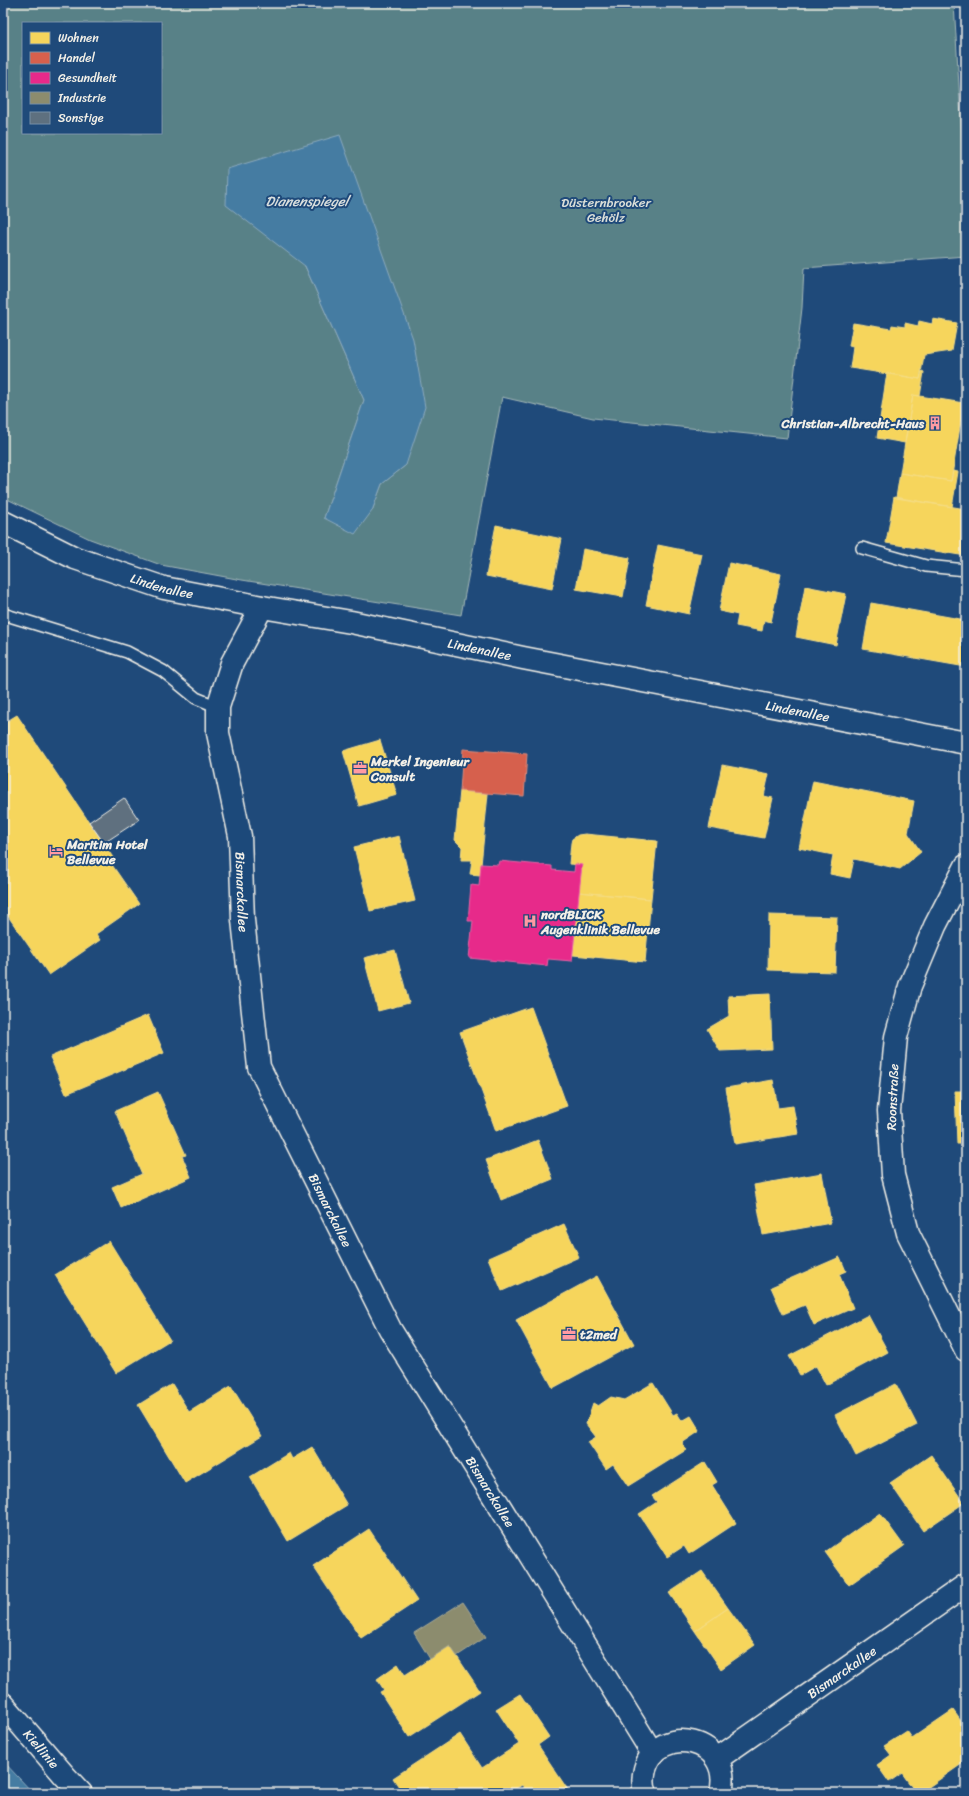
<svg xmlns="http://www.w3.org/2000/svg" width="969" height="1796" viewBox="0 0 969 1796" font-family="Sriracha,sans-serif">
<style>
.green{fill:#598187;stroke:#a6b9b8;fill-rule:evenodd}
.water{fill:#457ba2;stroke:#8baabe}
.homes{fill:#f6d55c;stroke:#f5dd86}
.shops{fill:#d6604d;stroke:#df8c7c}
.health{fill:#e7298a;stroke:#eb65a6}
.industry{fill:#8c8c6e;stroke:#abaa93}
.building{fill:#5e707f;stroke:#f4f1e8}
.lines{fill:none;stroke-linecap:round;stroke-linejoin:round}
.service-casing{stroke:#f4f1e8;stroke-width:14}
.minor-casing{stroke:#f4f1e8;stroke-width:25}
.tertiary-casing{stroke:#f4f1e8;stroke-width:25}
.service{stroke:#1f4a7a;stroke-width:11}
.minor{stroke:#1f4a7a;stroke-width:22}
.tertiary{stroke:#1f4a7a;stroke-width:22}
.labels{text-anchor:middle;stroke-width:4;stroke-linejoin:round;paint-order:stroke}
.park-label{font-size:13px;fill:#dde0d9;stroke:#1f4a7a}
.poi-label{font-size:13px;font-weight:bold;fill:#f4f1e8;stroke:#1f4a7a;text-anchor:start}
.street-label{font-size:13px;fill:#f4f1e8;stroke:#1f4a7a}
.water-label{font-size:14px;font-style:italic;fill:#dadfde;stroke:#1f4a7a}
</style>
<rect width="100%" height="100%" fill="#1f4a7a"/>
<filter id="ink" filterUnits="userSpaceOnUse"><feTurbulence type="fractalNoise" baseFrequency=".025" numOctaves="2"/><feDisplacementMap in="SourceGraphic" scale="8" xChannelSelector="R" yChannelSelector="G"/><feConvolveMatrix kernelMatrix="1 2 1 2 8 2 1 2 1" color-interpolation-filters="sRGB"/></filter>
<g filter="url(#ink)">
<!-- green -->
<path class="green" d="M3,3H954L964,169L966,256L804,268L802,308L787,438L593,418L502,397L461,615L242,580L161,565L90,539L3,497ZM23,23H161V133H23ZM305,266L406,465L382,484L372,511L324,518L364,400Z"/>
<!-- water -->
<path class="water" d="M340,135L413,339L425,407L406,465L382,484L372,511L355,534L324,518L364,400L305,266L226,205L227,169Z
M3,1761L33,1793H3Z"/>
<!-- homes -->
<path class="homes" d="M933,319L957,323L952,351L924,355L920,379L850,368L853,347L849,346L853,323L891,329L892,325L905,327V323L918,326L919,321L932,324Z
M922,371L924,372L920,396L913,395L905,443L877,438L887,373L920,379Z
M913,395L964,403L951,481L900,473Z
M953,471L958,472L952,507L896,498L900,473L951,481Z
M894,497L966,509V556L886,543Z
M496,525L562,539L552,589L486,576Z
M658,545L702,554L689,614L646,605Z
M583,549L630,558L623,597L576,589Z
M729,563L781,574L771,622L764,620L762,631L736,626L738,615L719,611Z
M805,586L846,594L836,645L796,637Z
M871,603L966,620V667L863,649Z
M17,715L114,859L110,862L139,904L96,934L100,940L49,975L3,909V721L4,723Z
M380,740L397,795L359,806L343,751Z
M722,765L769,774L764,796L773,798L764,838L709,828Z
M813,781L914,801L908,833L921,852L900,869L854,859L850,878L830,874L833,855L799,848Z
M460,791L488,794L480,875L470,874L472,860H461L462,847L455,840Z
M585,834L657,841L651,899L579,892L582,865L569,864L571,843L572,839L578,835Z
M399,836L415,901L370,911L354,847Z
M579,892L651,899L645,962L573,955Z
M769,915L837,917L835,972L768,970Z
M395,950L409,1003L378,1011L364,958Z
M770,994L772,1049L720,1051L707,1029L729,1016L728,996Z
M531,1007L567,1106L496,1131L460,1032Z
M148,1015L164,1053L66,1094L50,1057Z
M773,1080L778,1108L793,1106L798,1134L735,1144L726,1088Z
M955,1091H966V1144H957Z
M158,1092L186,1155L182,1156L191,1177L121,1208L112,1187L142,1174L115,1111Z
M538,1140L553,1179L501,1200L486,1160Z
M822,1173L831,1223L763,1235L754,1185Z
M564,1224L579,1257L502,1291L488,1258Z
M109,1241L170,1340L116,1373L55,1275Z
M840,1257L846,1271L839,1274L853,1308L814,1325L805,1305L783,1314L771,1287Z
M597,1276L634,1344L553,1388L516,1320Z
M868,1315L888,1352L826,1385L816,1366L800,1375L789,1356Z
M653,1383L673,1415L677,1413L682,1421L691,1416L700,1431L682,1443L686,1450L628,1486L613,1464L606,1469L588,1442L596,1437L586,1424L593,1403L598,1406L611,1397L624,1400Z
M172,1384L189,1412L231,1386L262,1436L185,1483L138,1405Z
M896,1384L917,1425L856,1456L835,1415Z
M312,1447L347,1505L288,1541L250,1477L289,1453L292,1459Z
M931,1455L964,1503L923,1531L890,1483Z
M705,1462L717,1482L712,1485L736,1523L689,1554L684,1546L667,1557L639,1514L657,1502L652,1496Z
M880,1513L904,1546L849,1585L825,1552Z
M369,1529L417,1601L361,1638L313,1566Z
M702,1571L728,1608L695,1631L669,1593Z
M728,1608L755,1645L721,1669L695,1631Z
M450,1646L480,1691L409,1737L380,1692L384,1690L377,1679L398,1664L405,1675Z
M520,1694L549,1737L538,1745L570,1793H528L522,1785L509,1793H403L393,1778L460,1734L482,1768L519,1744L496,1709Z
M953,1710L966,1728V1761L920,1793H916L902,1773L889,1782L877,1765L891,1755L884,1746L907,1731L912,1738Z"/>
<!-- shops -->
<path class="shops" d="M463,749L527,754L524,796L460,791Z"/>
<!-- health -->
<path class="health" d="M499,861L552,866V870L574,872L575,864L582,865L572,961L548,959L547,966L469,958L473,921H468L471,885L479,886L481,864L498,865Z"/>
<!-- industry -->
<path class="industry" d="M463,1602L486,1637L457,1656L450,1646L430,1659L414,1633Z"/>
<!-- building -->
<path class="building" d="M124,798L139,820L104,843L89,822Z"/>
<g class="lines">
<!-- service casing -->
<g class="service-casing">
<path id="service" d="M862,548L926,566L966,570
M3,614L127,652L163,671L196,698L218,707"/>
</g>
<!-- minor casing -->
<g class="minor-casing">
<g id="minor">
<path id="s1" d="M3,522L75,558L164,588L262,607L351,622L523,658L966,743"/>
<path id="s2" d="M262,607L232,663L218,707V733L240,836L243,920L259,1067L390,1329L653,1754"/>
<path d="M966,866L935,926L910,986L896,1037L889,1111L893,1175L908,1233L966,1350"/>
<path id="s3" d="M717,1759L966,1585"/>
<path d="M646,1793C642,1785 643,1777 645,1769C658,1722 734,1737 721,1793"/>
</g>
</g>
<!-- tertiary casing -->
<g class="tertiary-casing">
<g id="tertiary">
<path id="s4" d="M3,1704L65,1776L81,1793"/>
</g>
</g>
<!-- service -->
<use href="#service" class="service"/>
<!-- minor -->
<use href="#minor" class="minor"/>
<!-- tertiary -->
<use href="#tertiary" class="tertiary"/>
</g>
</g>
<!-- icons -->
<defs>
<g id="building-bare" transform="scale(1.08)"><path d="M-4-6H4V6H1V3H-1V6H-4ZM-2.5-4.3h1.7v1.8h-1.7ZM.8-4.3h1.7v1.8H.8ZM-2.5-1h1.7V.8h-1.7ZM.8-1h1.7V.8H.8Z" fill="#ff9aa2" stroke="#1f4a7a" stroke-width="2.5" paint-order="stroke"/></g>
<g id="office-bare" transform="scale(1.08)"><path d="M-6-3h4V-5.5h4V-3h4V5H-6ZM-1-4.5V-3h2v-1.5ZM-6 0V1H6V0Z" fill="#ff9aa2" stroke="#1f4a7a" stroke-width="2.5" paint-order="stroke"/></g>
<g id="hotel-bare" transform="scale(1.08)"><path d="M-6-4.5h1.5V1H6V5H4.5V3h-9V5H-6ZM-4 0a1.8 1.8 0 1 1 3.6 0ZM.5 0V-2.5h3Q6-2.5 6 0Z" fill="#ff9aa2" stroke="#1f4a7a" stroke-width="2.5" paint-order="stroke"/></g>
<g id="hospital-bare" transform="scale(1.08)"><path d="M-5-5h3v3.5h4V-5h3V5h-3V1.5h-4V5h-3Z" fill="#ff9aa2" stroke="#1f4a7a" stroke-width="2.5" paint-order="stroke"/></g>
</defs>
<g fill-rule="evenodd">
<use href="#building-bare" x="935" y="423"/>
<use href="#office-bare" x="360" y="768"/>
<use href="#hotel-bare" x="56" y="851"/>
<use href="#hospital-bare" x="530" y="921"/>
<use href="#office-bare" x="569" y="1334"/>
</g>
<g class="labels">
<!-- park labels -->
<g class="park-label">
<text x="606" y="207">Düsternbrooker<tspan x="606" dy="15">Gehölz</tspan></text>
</g>
<!-- poi labels -->
<g class="poi-label">
<text x="924" y="428" text-anchor="end">Christian-Albrecht-Haus</text>
<text x="371" y="766">Merkel Ingenieur<tspan x="371" dy="15">Consult</tspan></text>
<text x="67" y="849">Maritim Hotel<tspan x="67" dy="15">Bellevue</tspan></text>
<text x="541" y="919">nordBLICK<tspan x="541" dy="15">Augenklinik Bellevue</tspan></text>
<text x="580" y="1339">t2med</text>
</g>
<!-- street labels -->
<g class="street-label">
<text dy="5" stroke="none"><textPath href="#s1" startOffset="172">Lindenallee</textPath></text>
<text dy="5" stroke="none"><textPath href="#s1" startOffset="496">Lindenallee</textPath></text>
<text dy="5" stroke="none"><textPath href="#s1" startOffset="820">Lindenallee</textPath></text>
<text dy="5" stroke="none"><textPath href="#s2" startOffset="297">Bismarckallee</textPath></text>
<text transform="translate(892 1097) rotate(-88)" y="5">Roonstraße</text>
<text dy="5" stroke="none"><textPath href="#s2" startOffset="633">Bismarckallee</textPath></text>
<text dy="5" stroke="none"><textPath href="#s2" startOffset="957">Bismarckallee</textPath></text>
<text dy="5" stroke="none"><textPath href="#s3" startOffset="152">Bismarckallee</textPath></text>
<text dy="5" stroke="none"><textPath href="#s4" startOffset="59">Kiellinie</textPath></text>
</g>
<!-- water labels -->
<g class="water-label">
<text x="307" y="206">Dianenspiegel</text>
</g>
</g>
<!-- margin -->
<rect width="969" height="1796" fill="none" stroke="#1f4a7a" stroke-width="16"/>
<rect x="8" y="8" width="953" height="1780" fill="none" stroke="#f4f1e8" stroke-width="1.5" filter="url(#ink)"/>
<!-- legend -->
<rect x="22" y="22" width="140" height="112" fill="#1f4a7a" stroke="#748da6"/>
<rect x="30" y="32" width="20" height="12" fill="#f6d55c" stroke="#748da6"/>
<text x="58" y="42" font-size="12" fill="#f4f1e8">Wohnen</text>
<rect x="30" y="52" width="20" height="12" fill="#d6604d" stroke="#748da6"/>
<text x="58" y="62" font-size="12" fill="#f4f1e8">Handel</text>
<rect x="30" y="72" width="20" height="12" fill="#e7298a" stroke="#748da6"/>
<text x="58" y="82" font-size="12" fill="#f4f1e8">Gesundheit</text>
<rect x="30" y="92" width="20" height="12" fill="#8c8c6e" stroke="#748da6"/>
<text x="58" y="102" font-size="12" fill="#f4f1e8">Industrie</text>
<rect x="30" y="112" width="20" height="12" fill="#5e707f" stroke="#748da6"/>
<text x="58" y="122" font-size="12" fill="#f4f1e8">Sonstige</text>
</svg>
